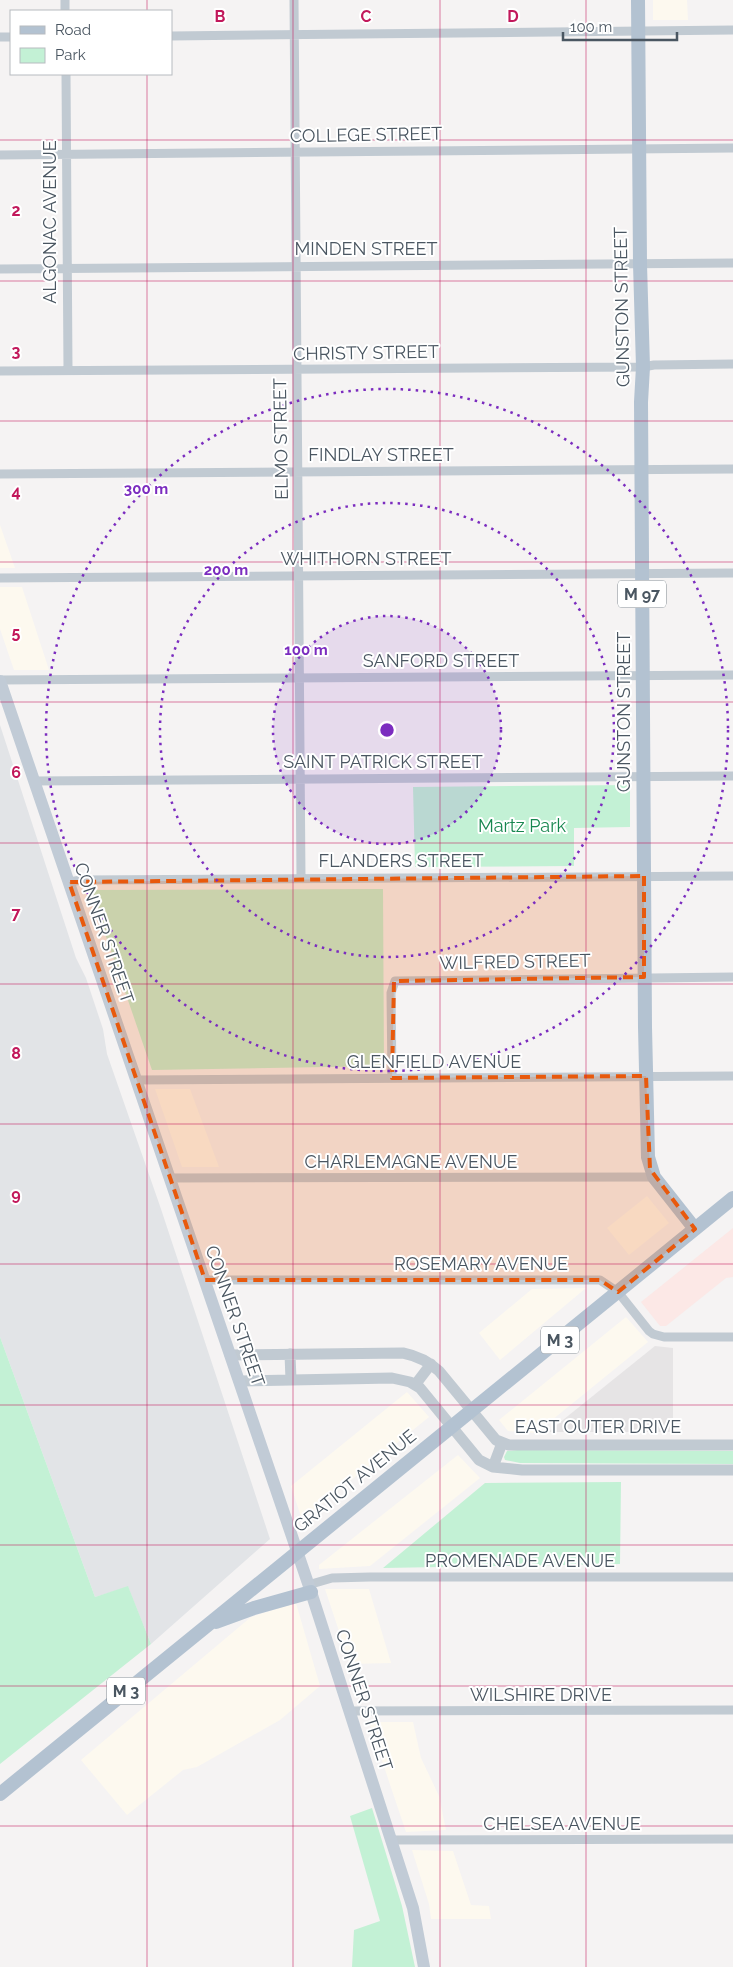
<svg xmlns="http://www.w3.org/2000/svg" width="733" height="1967" viewBox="0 0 733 1967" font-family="Raleway,sans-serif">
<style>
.commercial{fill:#fdf9ef}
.education{fill:#e6e4e5}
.medical{fill:#fce8e6}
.airport{fill:#e2e4e7}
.green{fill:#c3f1d5}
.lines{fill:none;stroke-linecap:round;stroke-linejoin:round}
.minor{stroke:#c1cad2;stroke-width:9}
.tertiary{stroke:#c1cad2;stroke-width:11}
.secondary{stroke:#c1cbd6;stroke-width:12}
.primary{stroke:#b3c2d1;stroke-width:14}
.marked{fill:#e8590c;fill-opacity:0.2;stroke:#e8590c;stroke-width:4;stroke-dasharray:10 6;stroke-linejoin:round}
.grid{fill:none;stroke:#c2185b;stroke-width:1;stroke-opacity:0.55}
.ring{fill:none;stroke:#7b2cbf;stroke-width:2.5;stroke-dasharray:2.5 5}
.labels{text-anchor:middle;stroke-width:4;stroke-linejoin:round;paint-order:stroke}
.shield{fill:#fff;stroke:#808990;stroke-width:1}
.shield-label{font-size:16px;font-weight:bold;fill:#4a5661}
.street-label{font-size:18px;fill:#4a5661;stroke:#fff}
.park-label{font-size:18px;fill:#17864f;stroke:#fff}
.grid-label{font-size:16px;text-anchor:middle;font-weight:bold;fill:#c2185b;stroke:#fff;stroke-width:4;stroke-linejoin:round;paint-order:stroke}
.centre{fill:#7b2cbf;stroke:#fff;stroke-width:2.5}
.ring-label{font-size:15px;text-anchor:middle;font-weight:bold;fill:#7b2cbf;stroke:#fff;stroke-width:4;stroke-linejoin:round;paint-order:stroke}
</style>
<rect width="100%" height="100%" fill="#f5f3f3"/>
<!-- commercial -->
<path class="commercial" d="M653,0H687L688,20H653Z
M0,525L15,568H0Z
M0,587H22L49,670H14L0,629Z
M155,1089H190L219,1167H182Z
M647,1196L669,1223L629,1255L607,1228Z
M586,1288L500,1360L479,1333L532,1289Z
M626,1317L648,1342L536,1433L508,1431L499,1420Z
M407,1392L429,1417L302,1520L291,1486Z
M458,1455L480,1478L370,1566L319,1569V1565Z
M325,1589H369L391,1663L350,1664Z
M296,1603L320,1686L280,1720L197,1767L183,1770L127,1815L81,1760L251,1617Z
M369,1722H413L421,1758L439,1796L446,1830L406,1832Z
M412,1850L453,1851L471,1905L489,1906L491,1919H431L429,1904Z"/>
<!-- education -->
<path class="education" d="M655,1346L673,1348V1432H548Z"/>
<!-- medical -->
<path class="medical" d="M733,1228V1277L726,1278L666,1326H660L641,1302Z"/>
<!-- airport -->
<path class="airport" d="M0,725L76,958L86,978L103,1029L107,1054L161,1209L270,1539L151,1644L128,1587L95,1597L0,1337Z"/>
<!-- green -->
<path class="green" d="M630,785V827L574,828V866L415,867L413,787Z
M383,889L384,1066L152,1070L90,890Z
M0,1337L95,1597L128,1586L151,1644L0,1764Z
M517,1450L733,1451V1464L520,1463L505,1460L504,1457L507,1451Z
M621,1482L620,1564L383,1568L485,1483Z
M372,1808L402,1906L415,1967H352L354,1930L380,1921L350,1816Z"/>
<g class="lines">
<!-- minor -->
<path class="minor" d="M65,0V11
M294,0L301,878
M171,36L733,30
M0,37H11
M66,74L68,370
M0,155L733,148
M0,269L733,263
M0,371L643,367L654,365L733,364
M0,474L733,469
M0,578L733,573
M0,680L733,675
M34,781L733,776
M69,882L81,880L733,876
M392,1078L391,993L395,981L733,977
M136,1080L733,1076
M169,1178L654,1177
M205,1280H600L618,1292L649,1331L653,1334L664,1337H733
M308,1585L332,1578L370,1577H733
M349,1711L733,1710
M391,1840L733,1839"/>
<!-- tertiary -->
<path class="tertiary" d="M290,1354L291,1380
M230,1355L403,1353C418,1356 428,1361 439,1371L496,1440L509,1445H733
M239,1381L392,1378L410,1382L420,1388L479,1460L493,1467L522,1470H733
M415,1385L431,1364
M493,1467L502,1443"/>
<!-- secondary -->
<path class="secondary" d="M0,681L311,1592L413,1908L424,1967"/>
<!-- primary -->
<path class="primary" d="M638,0L640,264L643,367L641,402L645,1027L648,1157L654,1177L695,1229
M216,1622L254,1608L311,1592
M0,1794L733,1198"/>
</g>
<!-- marked area -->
<path class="marked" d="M644,876V977L394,981L392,1078L646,1076L650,1169L695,1229L618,1292L600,1280H205L69,882Z"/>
<!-- grid -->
<path class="grid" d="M147,0V11M293,0V1967M440,0V1967M586,0V1967M147,74V1967M0,140H733M0,281H733M0,421H733M0,562H733M0,702H733M0,843H733M0,984H733M0,1124H733M0,1264H733M0,1405H733M0,1545H733M0,1686H733M0,1826H733"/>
<!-- distance rings -->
<circle cx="387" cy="730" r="114" fill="#7b2cbf" fill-opacity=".12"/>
<g class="ring">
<circle cx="387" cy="730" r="114"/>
<circle cx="387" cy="730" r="227"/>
<circle cx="387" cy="730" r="341"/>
</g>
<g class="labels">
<!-- shield labels -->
<g class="shield">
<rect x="618" y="580.5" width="48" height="27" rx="4"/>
<rect x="541" y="1326.5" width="38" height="27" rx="4"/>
<rect x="107" y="1677.5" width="38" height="27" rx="4"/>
</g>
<g class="shield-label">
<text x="642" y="600">M 97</text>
<text x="560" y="1346">M 3</text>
<text x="126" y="1697">M 3</text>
</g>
<!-- street labels -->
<g class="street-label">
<text transform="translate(366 135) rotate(-1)" y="6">COLLEGE STREET</text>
<text transform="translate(50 222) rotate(-90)" y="6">ALGONAC AVENUE</text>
<text x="366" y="255">MINDEN STREET</text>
<text transform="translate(622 307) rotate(-91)" y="6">GUNSTON STREET</text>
<text transform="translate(366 353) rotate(-1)" y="6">CHRISTY STREET</text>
<text transform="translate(281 439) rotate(-91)" y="6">ELMO STREET</text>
<text x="381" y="461">FINDLAY STREET</text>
<text x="366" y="565">WHITHORN STREET</text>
<text x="441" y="667">SANFORD STREET</text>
<text transform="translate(624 712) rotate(-90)" y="6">GUNSTON STREET</text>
<text x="383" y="768">SAINT PATRICK STREET</text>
<text x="401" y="867">FLANDERS STREET</text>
<text transform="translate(104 933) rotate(71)" y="6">CONNER STREET</text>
<text transform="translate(515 962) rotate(-1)" y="6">WILFRED STREET</text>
<text x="434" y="1068">GLENFIELD AVENUE</text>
<text x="411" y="1168">CHARLEMAGNE AVENUE</text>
<text x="481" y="1270">ROSEMARY AVENUE</text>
<text transform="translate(235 1316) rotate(71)" y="6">CONNER STREET</text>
<text x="598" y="1433">EAST OUTER DRIVE</text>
<text transform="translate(355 1481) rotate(-39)" y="6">GRATIOT AVENUE</text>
<text x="520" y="1567">PROMENADE AVENUE</text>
<text x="541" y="1701">WILSHIRE DRIVE</text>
<text transform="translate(364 1700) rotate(72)" y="6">CONNER STREET</text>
<text x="562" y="1830">CHELSEA AVENUE</text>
</g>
<!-- park labels -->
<g class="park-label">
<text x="522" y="832">Martz Park</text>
</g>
</g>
<g class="grid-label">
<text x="220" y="22">B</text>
<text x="366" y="22">C</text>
<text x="513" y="22">D</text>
<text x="16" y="216">2</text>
<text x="16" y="357">3</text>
<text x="16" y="497">4</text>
<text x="16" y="638">5</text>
<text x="16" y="778">6</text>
<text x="16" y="919">7</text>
<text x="16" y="1059">8</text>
<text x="16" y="1200">9</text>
</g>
<circle cx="387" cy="730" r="8" class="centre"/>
<g class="ring-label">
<text x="146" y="494">300 m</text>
<text x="226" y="575">200 m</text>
<text x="306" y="655">100 m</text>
</g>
<!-- legend -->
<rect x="10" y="10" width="162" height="65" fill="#ffffff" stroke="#b7bbc0"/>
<rect x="20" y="26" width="25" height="8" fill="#b3c2d1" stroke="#b7bbc0"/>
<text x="55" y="35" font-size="15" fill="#4a5661">Road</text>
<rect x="20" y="48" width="25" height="15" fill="#c3f1d5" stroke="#b7bbc0"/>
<text x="55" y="60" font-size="15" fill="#4a5661">Park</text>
<!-- scale -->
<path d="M563 32v8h114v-8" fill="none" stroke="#4a5661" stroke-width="2.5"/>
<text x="570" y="32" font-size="15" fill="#4a5661" stroke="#ffffff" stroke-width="4" paint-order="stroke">100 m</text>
</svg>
